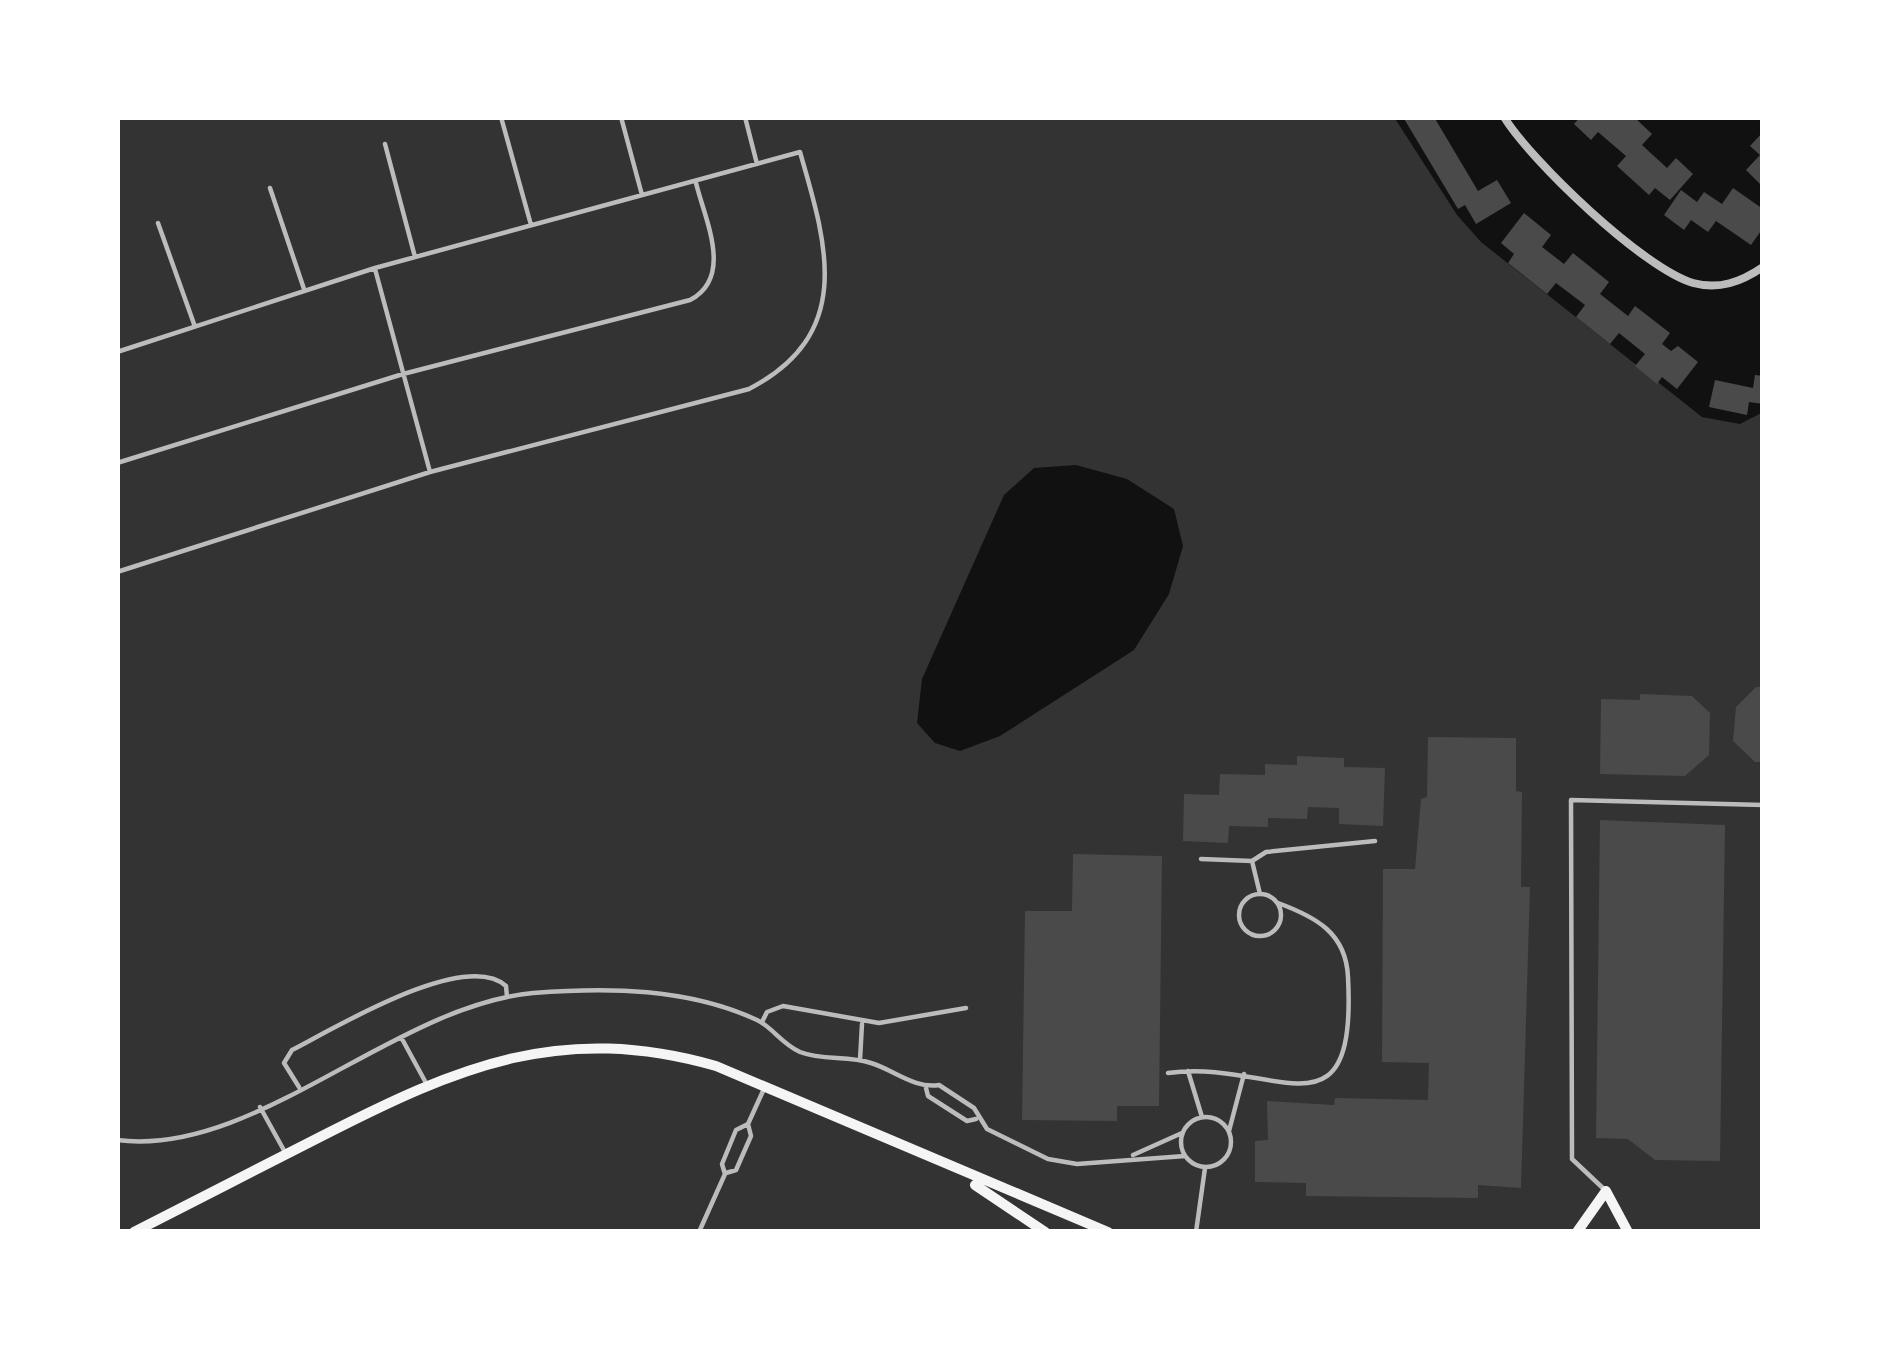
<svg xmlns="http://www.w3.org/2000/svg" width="1880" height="1349" viewBox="0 0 1880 1349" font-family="Lato,sans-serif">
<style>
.water{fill:#333;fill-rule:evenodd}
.building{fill:#4a4a4a}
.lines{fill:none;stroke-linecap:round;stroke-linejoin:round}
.service{stroke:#bcbcbc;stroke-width:4.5}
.minor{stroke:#bcbcbc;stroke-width:8}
.secondary{stroke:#f5f5f5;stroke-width:10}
</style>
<rect width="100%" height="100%" fill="#111"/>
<!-- water -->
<path class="water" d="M117,117H1394L1457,215L1481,242L1702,417L1740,424L1763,412V1232H117ZM1076,465L1127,479L1174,509L1183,546L1169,594L1134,650L1000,736L960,751L935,743L917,723L922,679L1004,495L1034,468Z"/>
<!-- building -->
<path class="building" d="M1403,117H1434L1478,191L1497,180L1511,203L1476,224L1465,205L1458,209Z
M1580,117H1634L1652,134L1642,145L1667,168L1676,158L1693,174L1670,200L1655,188L1649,195L1617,166L1626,156L1598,132L1591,140L1574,124Z
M1763,132V187L1746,170L1760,155L1750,146Z
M1733,188L1763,209V228L1751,245L1716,221L1708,232L1691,220L1684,230L1664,215L1681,190L1697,202L1704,192L1722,204Z
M1524,213L1551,235L1542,247L1564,264L1573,253L1609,282L1600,294L1628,316L1635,306L1670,333L1662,344L1671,351L1678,346L1698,362L1677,389L1662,377L1657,384L1635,366L1645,354L1619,333L1610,344L1576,317L1585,305L1556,283L1547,294L1508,263L1514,254L1501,243Z
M1755,375L1763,376V404L1749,402L1747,415L1709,407L1715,380L1753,388Z
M1756,687H1763V762H1755L1733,741L1736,707Z
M1640,694L1692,696L1710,713L1709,755L1685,776L1600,774L1601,699L1640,700Z
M1428,737L1516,738V791L1522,792L1521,887H1530L1521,1188L1478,1185V1198L1306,1196V1183L1255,1182V1141L1268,1140L1267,1101L1334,1105L1335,1098L1428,1100L1429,1063L1382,1062L1383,869H1415L1421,799L1427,797Z
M1297,756L1344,758V767L1385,768L1383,826L1339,824V808L1308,807L1307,819L1268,818V827L1229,826L1228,843L1183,841L1184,794L1219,795L1220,774L1265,775V764L1297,765Z
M1600,820L1725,825L1720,1161L1655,1160L1628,1139L1596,1138Z
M1073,854L1162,856L1159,1106H1117V1121L1022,1120L1025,911H1072Z"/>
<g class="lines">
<!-- service -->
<path class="service" d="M501,117L531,225
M621,117L642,195
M745,117L757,164
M385,144L415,257
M270,188L304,289
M158,223L194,324
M375,269L430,472
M117,352L375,268L800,152C827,245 855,334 749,389L430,472L117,572
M117,463L403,374L690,300C734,277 705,220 696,183
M1201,859L1252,861L1260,894
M1252,861L1266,852L1375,841
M1239 915a21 21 0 1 1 42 0a21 21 0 1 1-42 0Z
M762,1022L767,1012L783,1006L879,1023L966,1008
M401,1037L426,1083
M860,1060L862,1024
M1188,1071L1202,1117
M1168,1073C1274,1058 1357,1148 1348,977C1346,933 1316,917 1278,903
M299,1087L284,1063L292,1050C335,1028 465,949 506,986L507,997
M926,1088L928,1096L967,1121L976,1119
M260,1107L286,1154
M1181 1142a25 25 0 1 1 50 0a25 25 0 1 1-50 0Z
M1229,1131L1244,1074
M117,1140C254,1158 393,1006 533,993C608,987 688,988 757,1020C772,1027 782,1044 800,1052C823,1061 848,1055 871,1063C894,1070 915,1089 939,1085L974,1108L987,1129L1048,1159L1077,1164L1185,1156
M1133,1155L1182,1133
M726,1173L736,1170L751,1136L748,1124
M1606,1191L1572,1159L1571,800L1763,805
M699,1232L725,1174L722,1164L736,1130L748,1124L763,1091
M1196,1232L1205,1168"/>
<!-- minor -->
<path class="minor" d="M1504,117C1531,161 1644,269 1693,283C1719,290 1741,282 1763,267"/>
<!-- secondary -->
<path class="secondary" d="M975,1185L1045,1232
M1606,1191L1628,1232
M134,1232C197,1200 259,1168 322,1136C459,1066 561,1022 716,1066L1108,1232
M1577,1232L1606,1191"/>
</g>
<!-- border -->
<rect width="1880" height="1349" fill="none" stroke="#ffffff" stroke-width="240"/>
</svg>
